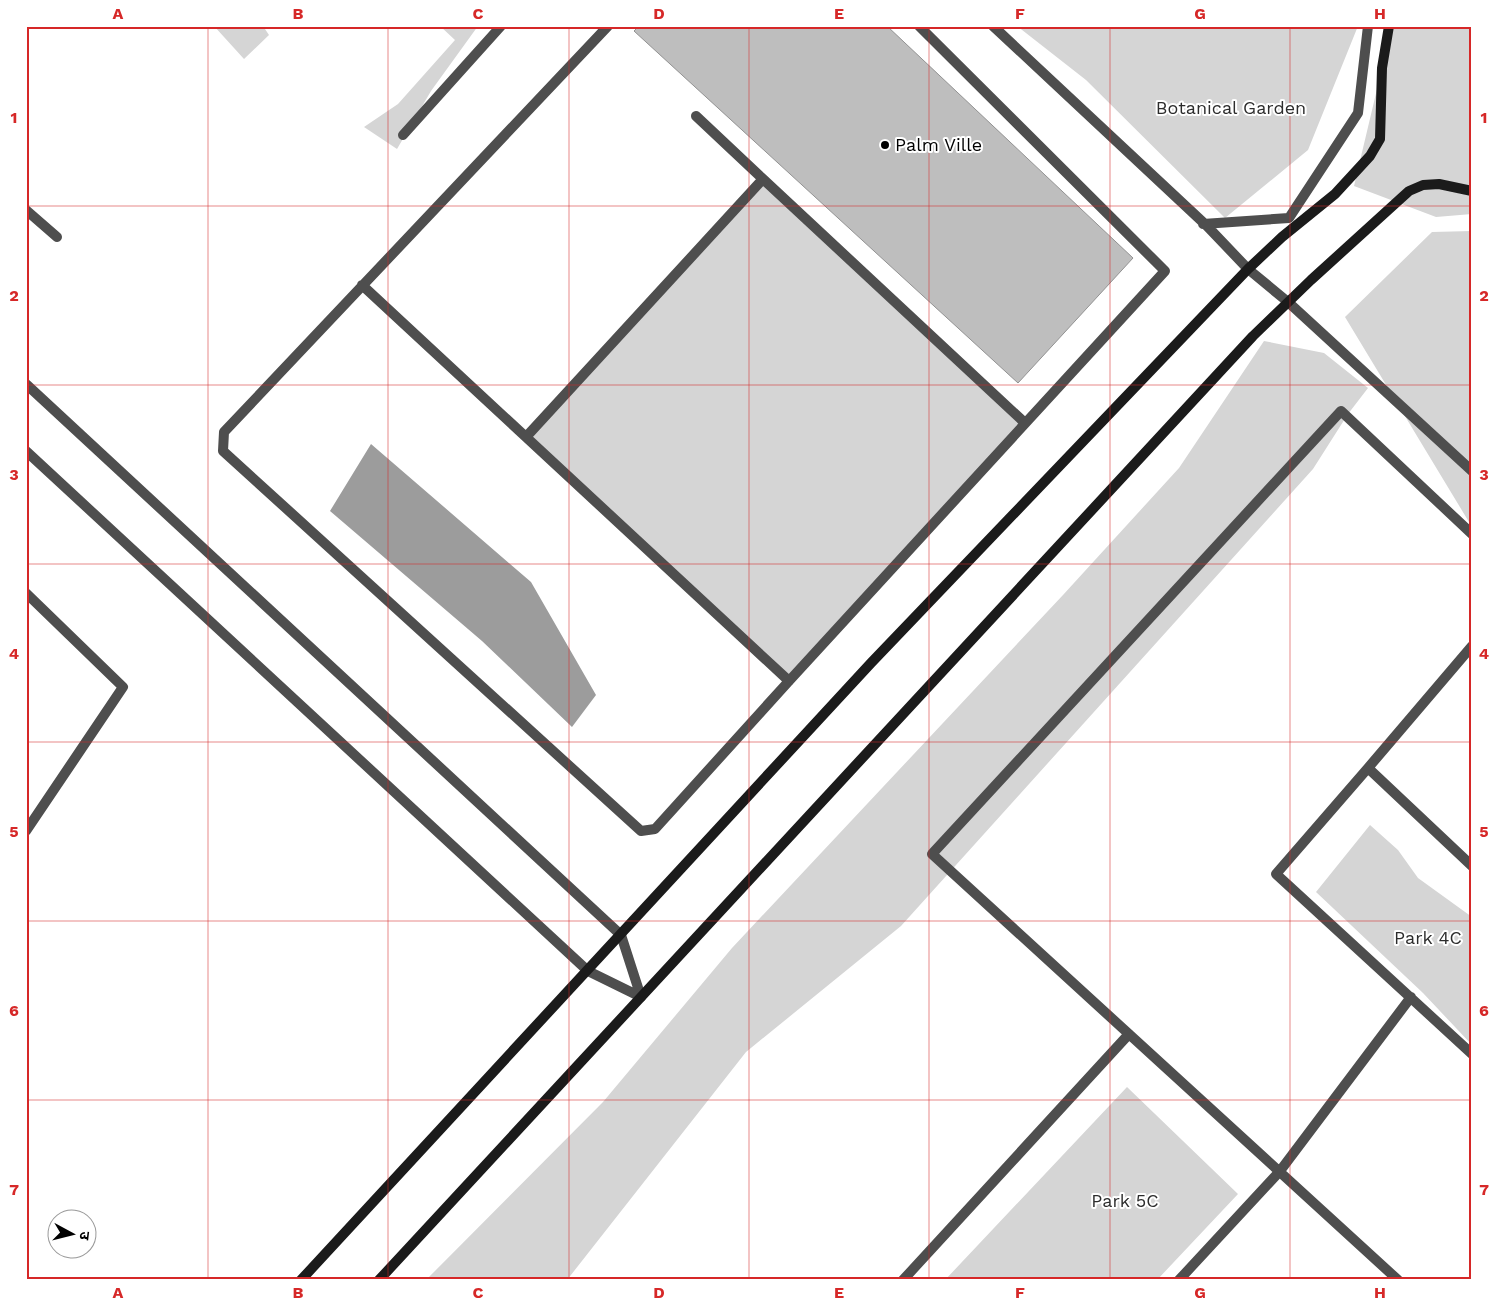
<svg xmlns="http://www.w3.org/2000/svg" width="1498" height="1306" viewBox="0 0 1498 1306" font-family="'Work Sans','Noto Sans Devanagari',sans-serif">
<style>
.green{fill:#d5d5d5}
.water{fill:#9c9c9c}
.building{fill:#bebebe;stroke:#929292}
.lines{fill:none;stroke-linecap:round;stroke-linejoin:round}
.street{stroke:#4e4e4e;stroke-width:10}
.secondary{stroke:#1b1b1b;stroke-width:10}
.grid{fill:none;stroke:#d62828;stroke-width:1;stroke-opacity:0.55}
.poi-dot{fill:#000;stroke:#fff;stroke-width:2}
.labels{text-anchor:middle;stroke-width:4;stroke-linejoin:round;paint-order:stroke}
.park-label{font-size:18px;fill:#2c2c2c;stroke:#fff}
.poi-label{font-size:18px;fill:#000;stroke:#fff;text-anchor:start}
.neatline{fill:none;stroke:#d62828;stroke-width:2}
.grid-label{font-size:16px;text-anchor:middle;font-weight:bold;fill:#d62828}
</style>
<rect width="100%" height="100%" fill="#fff"/>
<!-- green -->
<path class="green" d="M214,26H263L269,35L244,59Z
M440,26H478L431,91L397,149L364,127L398,104L455,40Z
M1017,26H1358L1308,150L1225,218L1086,80Z
M1392,26H1472V214L1436,217L1354,186Z
M763,179L1025,423L789,681L526,437Z
M1472,231V527L1345,317L1432,232Z
M1264,341L1324,353L1368,388L1348,414L1313,469L901,926L746,1052L567,1280H426L603,1102L732,948L1063,595L1179,468Z
M1370,825L1398,850L1418,878L1472,917V1045L1423,993L1316,892Z
M1127,1087L1238,1194L1157,1280H945Z"/>
<!-- water -->
<path class="water" d="M371,444L531,582L596,695L572,727L482,641L330,511Z"/>
<!-- building -->
<path class="building" d="M639,26H887L1133,258L1018,383L634,31Z"/>
<g class="lines">
<!-- street -->
<path class="street" d="M608,26L224,432L223,451L641,831L655,829L789,681L1165,271L919,26
M993,26L1207,226L1248,269L1288,302L1472,471
M696,116L763,179
M403,135L501,26
M26,210L57,237
M1203,224L1289,218L1358,113L1368,26
M362,285L789,681
M26,384L621,935L641,997
M526,437L763,179L1025,423
M26,451L588,971L641,997
M26,593L123,687L26,831
M1472,646L1368,768L1472,866
M1368,768L1276,874L1472,1054
M903,1280L1129,1034
M1179,1280L1280,1171L1411,997
M1398,1280L932,854L1341,411L1472,534"/>
<!-- secondary -->
<path class="secondary" d="M301,1280L871,663L1248,269L1282,237L1335,194L1370,156L1380,139L1382,68L1389,26
M379,1280L1253,336L1311,280L1409,191L1423,185L1439,184L1472,191"/>
</g>
<!-- grid -->
<path class="grid" d="M208,26V1280M388,26V1280M569,26V1280M749,26V1280M929,26V1280M1110,26V1280M1290,26V1280M26,206H1472M26,385H1472M26,564H1472M26,742H1472M26,921H1472M26,1100H1472"/>
<!-- markers -->
<circle class="poi-dot" cx="885" cy="145" r="5"/>
<g class="labels">
<!-- park labels -->
<g class="park-label">
<text x="1231" y="114">Botanical Garden</text>
<text x="1428" y="944">Park 4C</text>
<text x="1125" y="1207">Park 5C</text>
</g>
<!-- poi labels -->
<g class="poi-label">
<text x="895" y="151">Palm Ville</text>
</g>
</g>
<!-- border -->
<rect width="1498" height="1306" fill="none" stroke="#ffffff" stroke-width="55"/>
<!-- north arrow -->
<g transform="translate(72 1234) rotate(97)"><circle r="24" fill="#ffffff" stroke="#999999"/>
<path d="M0-4L9 19L0 12L-9 19Z" fill="#000000"/>
<text y="-8" font-size="14" font-weight="bold" text-anchor="middle" fill="#000000">उ</text>
</g>
<rect x="28" y="28" width="1442" height="1250" class="neatline"/>
<g class="grid-label">
<text x="118" y="19">A</text>
<text x="298" y="19">B</text>
<text x="478" y="19">C</text>
<text x="659" y="19">D</text>
<text x="839" y="19">E</text>
<text x="1020" y="19">F</text>
<text x="1200" y="19">G</text>
<text x="1380" y="19">H</text>
<text x="14" y="123">1</text>
<text x="1484" y="123">1</text>
<text x="14" y="301">2</text>
<text x="1484" y="301">2</text>
<text x="14" y="480">3</text>
<text x="1484" y="480">3</text>
<text x="14" y="659">4</text>
<text x="1484" y="659">4</text>
<text x="14" y="837">5</text>
<text x="1484" y="837">5</text>
<text x="14" y="1016">6</text>
<text x="1484" y="1016">6</text>
<text x="14" y="1195">7</text>
<text x="1484" y="1195">7</text>
<text x="118" y="1298">A</text>
<text x="298" y="1298">B</text>
<text x="478" y="1298">C</text>
<text x="659" y="1298">D</text>
<text x="839" y="1298">E</text>
<text x="1020" y="1298">F</text>
<text x="1200" y="1298">G</text>
<text x="1380" y="1298">H</text>
</g>
</svg>
